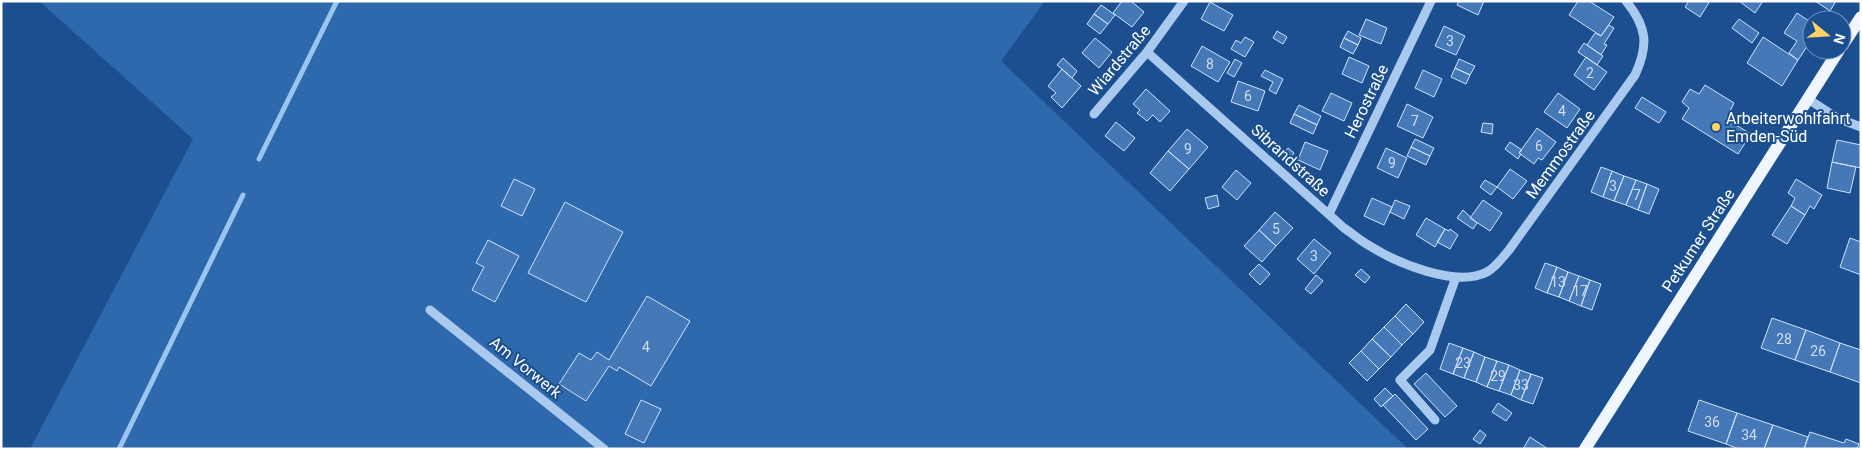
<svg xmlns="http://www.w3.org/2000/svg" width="1862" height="450" viewBox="0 0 1862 450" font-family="Roboto,sans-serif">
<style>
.green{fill:#2e69ad}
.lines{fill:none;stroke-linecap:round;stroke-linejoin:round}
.stream{stroke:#9cc4f0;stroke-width:5}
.building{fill:#4478b7;stroke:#cfe3fa}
.minor{stroke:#a9c9ee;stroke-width:9}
.major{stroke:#f0f6ff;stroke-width:12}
.poi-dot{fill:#ffd166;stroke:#1b4f8f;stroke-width:2}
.labels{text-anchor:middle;stroke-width:4;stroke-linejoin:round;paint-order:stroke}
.number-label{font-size:14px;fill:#d0dded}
.street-label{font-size:16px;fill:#fff;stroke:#1b4f8f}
.poi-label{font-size:16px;fill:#fff;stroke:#1b4f8f;text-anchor:start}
</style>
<rect width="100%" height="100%" fill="#1b4f8f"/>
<!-- green -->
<path class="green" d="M39,1H1045L1001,61L1408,449H30L193,139Z"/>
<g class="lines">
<!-- stream -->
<path class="stream" d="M259,159L337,1
M119,449L243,195"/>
</g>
<!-- building -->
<path class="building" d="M1122,1H1131L1144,12L1132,27L1113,13Z
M1459,1H1484L1478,15L1457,5Z
M1578,1H1589L1614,17L1601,36L1569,15Z
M1689,1H1710L1700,17L1685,7Z
M1739,1H1763L1755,13Z
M1815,1H1836L1830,11Z
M1210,2L1233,15L1224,31L1201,19Z
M1101,5L1115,15L1108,24L1094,14Z
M1797,13L1812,23V39L1798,60L1789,53L1797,41L1784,33Z
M1094,14L1108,24L1100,34L1087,24Z
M1366,19L1387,28L1381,44L1359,35Z
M1739,19L1759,33L1752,43L1732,28Z
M1609,25L1614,28L1604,44L1607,45L1601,55L1587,45L1595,33L1601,36Z
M1444,26L1465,36L1456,55L1435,46Z
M1277,31L1287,37L1283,44L1273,38Z
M1348,31L1361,38L1358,45L1344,38Z
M1245,37L1254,42L1245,57L1231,49L1236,40L1241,43Z
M1763,37L1798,60L1782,86L1747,63Z
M1095,38L1112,52L1099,68L1082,53Z
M1344,38L1358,45L1353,54L1340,47Z
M1584,43L1603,56L1597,65L1578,52Z
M1202,46L1230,62L1218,82L1191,66Z
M1349,57L1369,66L1362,83L1342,74Z
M1586,57L1607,72L1594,90L1574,75Z
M1063,58L1077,71L1072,78L1057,65Z
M1235,59L1242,63L1234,77L1227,73Z
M1459,59L1475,66L1470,75L1455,68Z
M1455,68L1470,75L1466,84L1451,77Z
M1062,69L1081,86L1062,108L1051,97L1056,93L1048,86Z
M1265,70L1283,79L1276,94L1269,90L1273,82L1261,76Z
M1423,70L1442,79L1434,97L1415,88Z
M1238,81L1265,91L1258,111L1231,102Z
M1705,85L1734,103L1726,119L1751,134L1738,154L1682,119L1689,108L1682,102L1690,89L1699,94Z
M1146,89L1170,111L1160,122L1153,115L1147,121L1137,113L1140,110L1133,104Z
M1331,93L1352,103L1344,121L1322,111Z
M1558,93L1580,109L1567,128L1544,112Z
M1642,97L1666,112L1659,123L1635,108Z
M1407,104L1433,117L1423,138L1397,126Z
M1299,105L1321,116L1317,125L1294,114Z
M1294,114L1317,125L1313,134L1290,123Z
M1116,122L1135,138L1124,151L1105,136Z
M1483,123L1493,124L1492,134L1481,132Z
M1537,128L1556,142L1542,160L1538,158L1534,164L1519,153Z
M1187,129L1208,147L1189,169L1168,151Z
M1415,139L1434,148L1430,156L1411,147Z
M1837,140L1861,145V168L1832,162Z
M1305,142L1328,151L1320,170L1298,160Z
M1510,142L1522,150L1519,153L1521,154L1518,159L1505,149Z
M1411,147L1430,156L1426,165L1407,156Z
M1288,148L1294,153L1289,160L1282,155Z
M1386,148L1407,158L1398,178L1377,168Z
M1168,151L1189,169L1170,191L1150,173Z
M1832,162L1856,167L1850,193L1827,188Z
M1601,167L1612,171L1603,197L1591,192Z
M1510,169L1527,181L1513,199L1497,187Z
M1236,170L1251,183L1237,200L1222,187Z
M1612,171L1624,176L1614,201L1603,197Z
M1624,176L1636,180L1626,205L1614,201Z
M514,179L535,189L522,216L501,206Z
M1796,179L1822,195L1814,209L1810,206L1805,215L1791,206L1795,198L1788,193Z
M1485,180L1497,187L1491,195L1480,187Z
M1636,180L1647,184L1638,210L1626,205Z
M1647,184L1659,189L1649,214L1638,210Z
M1217,195L1219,206L1208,209L1205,198Z
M1372,198L1392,207L1384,225L1364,216Z
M1395,200L1410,206L1404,219L1390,212Z
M1483,200L1502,213L1490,231L1470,218Z
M565,202L623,232L586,302L528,273Z
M1791,206L1805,215L1787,244L1772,235Z
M1463,210L1477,223L1473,229L1457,218Z
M1275,212L1293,228L1276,246L1259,230Z
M1426,218L1445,229L1435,247L1416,235Z
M1445,229L1449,231L1450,229L1458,235L1450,249L1437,242Z
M1259,230L1276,246L1262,262L1244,246Z
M1850,238L1861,242V275L1840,267Z
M1314,239L1331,253L1314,274L1297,259Z
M488,240L519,256L495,302L472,290L484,267L476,263Z
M1545,263L1557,267L1547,293L1535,288Z
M1259,264L1270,274L1260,285L1249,274Z
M1557,267L1568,272L1559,297L1547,293Z
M1361,269L1370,277L1365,283L1355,275Z
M1568,272L1579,276L1569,301L1559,297Z
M1316,275L1323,281L1311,294L1305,289Z
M1579,276L1590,280L1581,306L1569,301Z
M1590,280L1601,284L1592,310L1581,306Z
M647,296L690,321L651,386L619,367L617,371L609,366L586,401L559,384L579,353L591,360L597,352L609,360Z
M1406,304L1424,322L1413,334L1395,316Z
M1395,316L1413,334L1402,345L1384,327Z
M1772,318L1806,330L1795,360L1761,348Z
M1384,327L1402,345L1391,357L1372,339Z
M1806,330L1840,343L1830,372L1795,360Z
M1372,339L1391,357L1379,369L1361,351Z
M1449,343L1463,348L1453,374L1440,369Z
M1840,343L1861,350V383L1830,372Z
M1463,348L1474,352L1464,378L1453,374Z
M1361,351L1379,369L1367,381L1349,363Z
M1474,352L1485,357L1476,382L1464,378Z
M1485,357L1497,361L1487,387L1476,382Z
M1497,361L1509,365L1499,391L1487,387Z
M1509,365L1520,370L1511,395L1499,391Z
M1520,370L1531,374L1521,400L1511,395Z
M1426,373L1457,406L1445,417L1414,384Z
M1531,374L1543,378L1533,404L1521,400Z
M1385,388L1393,396L1381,407L1374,399Z
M1395,394L1428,429L1416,440L1383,405Z
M641,400L661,409L644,443L625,434Z
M1699,400L1737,413L1726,444L1688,431Z
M1498,403L1512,413L1506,421L1492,412Z
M1737,413L1773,425L1764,449H1739L1726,444Z
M1773,425L1808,437L1804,449H1764Z
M1480,430L1486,435L1480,444L1473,439Z
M1810,432L1844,443L1846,439L1859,444L1857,449H1804Z
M1530,437L1548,449H1523Z"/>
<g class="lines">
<!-- minor -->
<path class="minor" d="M1147,52L1344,228C1353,234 1361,241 1370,246C1397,263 1456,288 1487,272C1495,268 1503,257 1509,250L1635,75C1649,45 1647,27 1626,1
M1808,99L1837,118L1861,127
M1094,114L1147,52L1184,1
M1329,214L1431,1
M430,310L604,449
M1435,420L1400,380L1430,350L1456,277"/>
<!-- major -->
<path class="major" d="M1842,46L1861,17
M1585,449L1839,50"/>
</g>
<!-- markers -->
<circle class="poi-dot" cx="1716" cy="127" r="5"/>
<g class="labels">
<!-- number labels -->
<g class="number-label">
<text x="1450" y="46">3</text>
<text x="1210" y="69">8</text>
<text x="1590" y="78">2</text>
<text x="1248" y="101">6</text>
<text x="1562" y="116">4</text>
<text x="1415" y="126">7</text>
<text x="1539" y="151">6</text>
<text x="1188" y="154">9</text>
<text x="1392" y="168">9</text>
<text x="1613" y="191">3</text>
<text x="1637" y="200">7</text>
<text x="1276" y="234">5</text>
<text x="1314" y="261">3</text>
<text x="1558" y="287">13</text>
<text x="1580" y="296">17</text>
<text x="1784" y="344">28</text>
<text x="646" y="352">4</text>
<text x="1818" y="356">26</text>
<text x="1463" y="368">23</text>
<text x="1498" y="381">29</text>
<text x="1521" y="390">33</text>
<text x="1712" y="427">36</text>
<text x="1749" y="440">34</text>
</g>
<!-- street labels -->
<g class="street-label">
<text transform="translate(1119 60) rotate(-50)" y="6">Wiardstraße</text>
<text transform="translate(1366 101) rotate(-64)" y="6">Herostraße</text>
<text transform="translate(1560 154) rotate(-54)" y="6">Memmostraße</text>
<text transform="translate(1291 160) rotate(42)" y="6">Sibrandstraße</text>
<text transform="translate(1698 240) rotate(-57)" y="6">Petkumer Straße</text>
<text transform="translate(526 367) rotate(39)" y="6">Am Vorwerk</text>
</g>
<!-- poi labels -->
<g class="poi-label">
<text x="1726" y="124">Arbeiterwohlfahrt<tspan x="1726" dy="18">Emden-Süd</tspan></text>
</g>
</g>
<!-- border -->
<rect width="1862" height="450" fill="none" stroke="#ffffff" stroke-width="5"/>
<!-- north arrow -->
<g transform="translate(1827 35) rotate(108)"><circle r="24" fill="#1b4f8f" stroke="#7695bc"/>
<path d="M0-4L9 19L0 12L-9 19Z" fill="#ffd166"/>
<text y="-8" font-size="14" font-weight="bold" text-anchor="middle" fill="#ffffff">N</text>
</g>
</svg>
